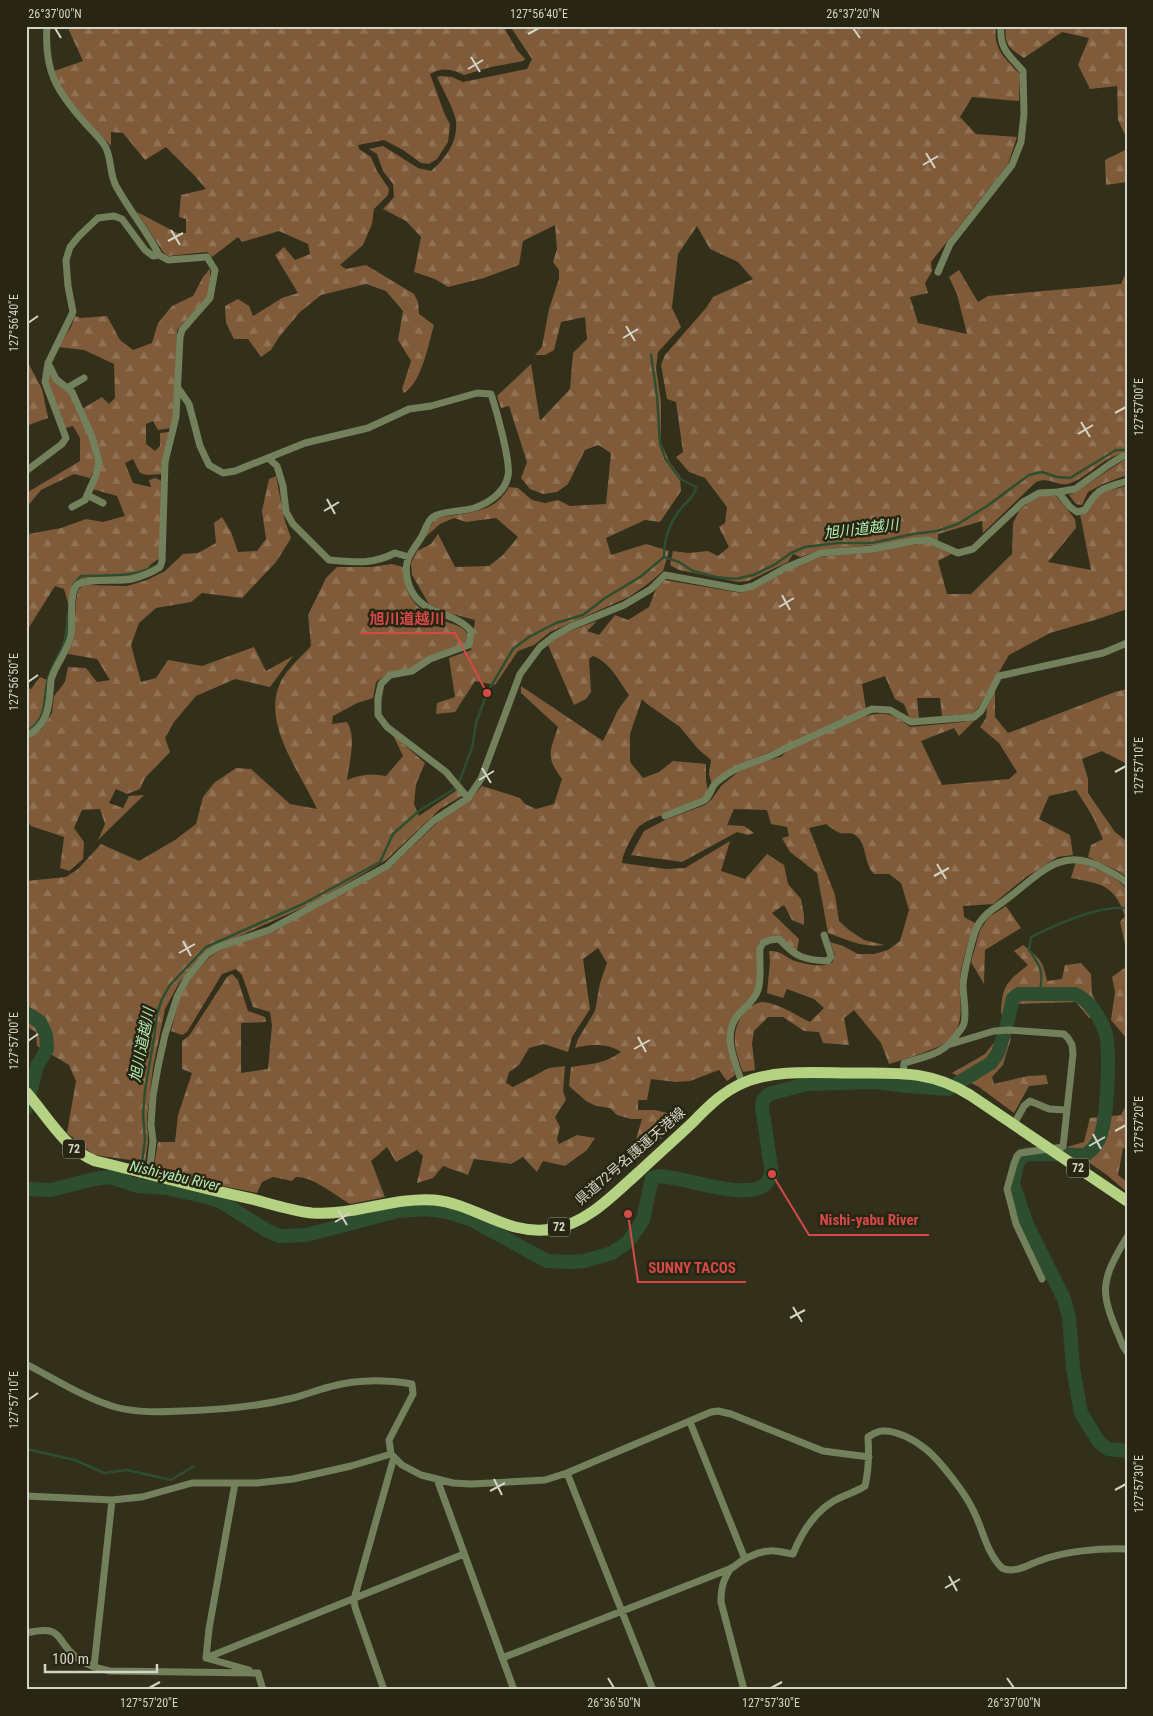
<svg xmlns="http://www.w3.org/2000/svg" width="1153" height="1716" viewBox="0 0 1153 1716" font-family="'Roboto Condensed','Noto Sans JP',sans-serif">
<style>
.forest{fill:url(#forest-firs)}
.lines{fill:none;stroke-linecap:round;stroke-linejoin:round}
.stream{stroke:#2d4f2f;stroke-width:2.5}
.river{stroke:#2d4f2f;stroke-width:14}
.minor{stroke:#72805b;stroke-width:7}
.primary{stroke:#b5d283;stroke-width:11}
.ticks{fill:none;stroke:#d3d3c6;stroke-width:2}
.labels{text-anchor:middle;stroke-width:5;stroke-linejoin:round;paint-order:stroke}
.shield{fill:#282612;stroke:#a09f90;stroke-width:1}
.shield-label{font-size:12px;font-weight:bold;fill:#d3d3c6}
.street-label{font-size:14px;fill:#d3d3c6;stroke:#282612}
.water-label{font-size:15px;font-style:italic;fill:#b0eab2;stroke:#282612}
.leader{fill:none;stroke:#d54a48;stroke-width:2}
.callout-dot{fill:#d54a48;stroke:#282612;stroke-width:2}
.callout-label{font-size:15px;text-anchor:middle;font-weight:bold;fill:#d54a48;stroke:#282612;stroke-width:5;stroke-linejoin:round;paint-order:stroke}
.neatline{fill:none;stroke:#d3d3c6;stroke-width:2}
.ticks-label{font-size:12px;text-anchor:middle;fill:#d3d3c6}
</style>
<defs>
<pattern id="forest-firs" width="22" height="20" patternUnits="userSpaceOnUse" patternTransform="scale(1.25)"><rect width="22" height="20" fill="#7f5b3a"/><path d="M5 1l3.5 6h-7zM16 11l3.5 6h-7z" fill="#907255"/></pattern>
</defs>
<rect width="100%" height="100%" fill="#32301b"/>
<!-- forest -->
<path class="forest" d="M67,26H503L517,50L525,59L523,61L491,67L464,75C451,69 443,67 430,74L445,115L450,124L448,142L437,159L429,164L421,163L403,150L384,140L358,145L359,149L371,157L377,171L389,189L388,195L374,209L372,224L363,245L340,265L346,269L366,265L414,294L418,302L419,314L434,325C428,345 422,382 404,393L402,389L411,361L398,340L403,311L386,291L366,284L321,295L300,312L279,337L271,350L261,357L248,339H234L226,323L225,306L238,299L249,306L253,316L282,298L298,293L275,255L284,247L295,260L310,254L308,244L279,231L242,242L238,237L212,257L207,252L168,256L163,252L137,212L177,233H186V219L179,217L181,195L206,189L194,175L166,147L145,160L123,133L111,132V146C90,123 63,101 54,71L83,61Z
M510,26H996C993,50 1005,58 1020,74L1019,101L972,97L960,117L976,134L1017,137L1008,164L931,262L932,271L925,283L928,293L910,297L918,323L967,334L957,294L949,277L959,270L978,302L988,296L1121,284L1127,270V453C1104,455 1090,476 1071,483C1057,488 1051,476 1036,482L983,533L982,521L938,534V541L922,537L882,544L820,550L800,557L793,554L788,562L748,581L738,582L679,570L670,565L673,551L688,553L708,551L718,556L729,547L719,527L725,523L727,507L705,478L689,472L676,457L683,452L676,402L667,399L661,365L665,355L706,308L713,297L753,279L738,262L710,249L697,226L678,254L672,308L681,327L658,352L656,368L661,402V443L669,461L680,476L681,491L660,522L645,520L606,538L611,555L646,544L669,551L663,571L649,583L629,597L550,632L534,645L518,651L495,685L475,681L455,712L436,714L437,703L455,697L449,658L471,650L475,620L445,612L429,604L412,575L411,563L417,551L431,544L438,534L455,567L489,566L503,555L518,537L496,518L466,522L454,518L440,524L422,540L435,519C464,511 492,517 509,487L518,488L532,500L545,503L558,500L570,506L606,504L611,453L598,445L585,450L568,484L557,492L543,494L530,489L521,478L527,462L509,406L501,408L497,396L531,364L540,421L570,389L573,353L587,339L585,317L561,322L554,350L545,355H535L542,347L549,309L559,279V270L553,262L557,249L555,225L523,241L519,265L484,278L448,287L435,279L414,272L421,237L406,221L383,209L394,197L393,184L383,171L377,154L369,149L383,146L418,168L431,171C446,158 458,142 456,121C455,111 442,88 437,77L441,76L452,77L463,82L527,69L532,59Z
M1006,26H1127V139L1118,120L1117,86L1090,89L1078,65L1089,38L1062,32L1024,58C1009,48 1004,45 1006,26Z
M1127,149V182L1106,185L1105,160Z
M210,269V284L207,297L177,330L174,416L171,428L158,430L153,421L146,424V444L155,451L160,446V433L170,432L162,474L147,475L140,473L133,459L125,463L133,483L151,487L149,480L156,478L161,481L160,558L150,565L145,574L112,579L84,578L75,584L70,610L64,589L55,586L26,632V523L29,534L61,528L86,519L103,522L125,516L117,496L92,489L102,461L82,409L102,397L109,404L115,398L114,364L84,350L58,347L71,327L75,316L81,318L107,316L120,340L133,350L152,343L158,323L172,306L193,296L203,277Z
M26,359L42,389L48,418L26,426Z
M48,368L69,393L88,432L96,460V466L90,478L74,474L41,490L26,508L28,492L80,461V438L73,426L65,428L48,383Z
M1124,460H1127V475L1103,484L1088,492L1082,505L1076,504L1069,495L1079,490Z
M276,476L284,518L291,538L276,562L242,598L202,593L191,602L156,608L139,623L131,645L141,682L156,678L168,660L202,666L254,647L266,671L293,656L270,687L235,679L196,696L174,722L165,738L170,752L145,778L140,789L127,794L116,789L109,803L123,808L129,796L144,795L98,840L105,824L100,809L82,810L74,828L84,842L83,859L69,871L60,868L64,837L31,826L26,818L28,782L26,781V740L42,729L52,713L54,696L65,682L68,667L86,668L97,682L110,680L97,659L68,654L74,638L76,602L78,590L84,585L127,586L147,580L165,571L183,554L198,553L216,543L214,523L222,517L231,532L238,552L257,551L266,539L262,511L269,479Z
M1127,486V609L1095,620L1050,633L1009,655L978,708L972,714L942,716L940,698H917L919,718L910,719L904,704L895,699L885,676L862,684L866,709C835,721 805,737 775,750C750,761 731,764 712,785L709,774L711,760L698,749L680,727L647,704L642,699L630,734V762L643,778L659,772L673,761L706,764V780L708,791C697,809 659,812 641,825C636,828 633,836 630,841C626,849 623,854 622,863L666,869L685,868L730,841L721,871L745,879L767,854L784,865L788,884L801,899L804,915V925L792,920L784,905L772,913L799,939L797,951L769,937L758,943C757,955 759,980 756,989C752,999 743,1006 736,1013C720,1029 730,1056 735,1075L727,1081L719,1070L690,1081L676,1082L651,1079L647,1100H638V1110H655L683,1117L636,1162L632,1153L642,1119H631L617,1115L610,1108L596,1106L586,1101L569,1086L571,1067C591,1064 604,1064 621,1052C608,1043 590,1044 575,1048L578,1039L595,1011L600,983L607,963L598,948L583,959L590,1009L572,1037L568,1052L544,1044L529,1048L519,1065L509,1072L506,1083L513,1087L549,1068L565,1066L563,1091L566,1100L555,1117L560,1127L557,1139L559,1144L577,1135L595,1138L587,1150L565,1166L543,1161L537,1172L523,1157L511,1164L474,1159L468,1175L443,1166L433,1178L417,1183L423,1156L417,1150L396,1162L387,1147L371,1161L385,1197L350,1204C335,1195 312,1176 296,1177L292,1181L273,1177L262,1182L257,1193L153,1172L158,1142H175L178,1115L192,1073L182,1069V1041L189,1036L227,977L232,974L238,980L248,1011L265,1017L266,1022L241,1023V1073L268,1069L272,1025L270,1012L253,1007L242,975L236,969L222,974L187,1032L182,1035L171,1031L179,1000L189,980L209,958L222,948L270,933L392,866L440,820L470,800L482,786L520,798L525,804L536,809L554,804L562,779C545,756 550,752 558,727L521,693V686L603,741L618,710L629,695C619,681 610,662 593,656L589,659L591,692L586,699L574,705L548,645L562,634L597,621L587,631L599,635L615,615L628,620L649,607L656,589L665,580L741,593L753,589L790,569L821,557L927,543L951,554L938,561L947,594H971L1012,554L1013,523L1019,511L1036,496H1056L1075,519L1076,528L1048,562L1091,570L1080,514L1087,513C1100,491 1102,492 1127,486Z
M392,564L403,567C405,600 417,611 447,622C455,625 462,626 467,633L466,643L410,669L388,673L376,682L373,698L357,703L333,716L332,724L347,722C357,737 349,762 347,780C361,774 372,774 386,776L403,756L393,735L425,763L416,784L414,804L419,816L457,790L462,796L440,809L386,860L315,902L204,952L179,983L165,1009L153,1067L147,1118L148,1142L145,1162L94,1155L67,1133L76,1081L69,1065L37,1046L36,1032L26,1026V881L66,877L78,869L101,844L139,861L175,840L196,824L203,797L214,783L236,768L251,769L290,804L317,809C301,773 260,723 281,681C288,668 301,657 311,646L308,615L326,578L337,567H371Z
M40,677L50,681C48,709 49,715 26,734V688L31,689Z
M1127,689V764L1102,751L1082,759L1088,779V793L1115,832L1125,840L1127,845V877L1118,871L1088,857L1091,845L1103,839L1093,817L1076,790L1049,796L1039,819L1070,835L1073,855L1058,857L1026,877L993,904L963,906L964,917L975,923C968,941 962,960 960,979C958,1003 967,1019 950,1039C943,1048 902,1060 889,1064L881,1043L854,1010L844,1018L849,1045L823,1043L819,1032L804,1031L783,1017H768L754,1031L752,1043L755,1070L743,1072C735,1050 729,1034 744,1013C748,1008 756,1002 763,1002C778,1003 796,1015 810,1022L824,1008L814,999L787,989L783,998L767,993L770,962L769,951C783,951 784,957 795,961C805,964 823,968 832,963L835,955L830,942L843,946L858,954H874L888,950L900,941L909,910L901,883L889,874H874C863,863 868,844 855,835C850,832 845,834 840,833C835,831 830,827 826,824L809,828L835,895L839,921L849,930L864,940L884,945C862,948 848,940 828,933L817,873L790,852L782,838L789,836L787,827L771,824L767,810L734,809L727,825L744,826L754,833L748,835L737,832L682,862L631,855L644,831L665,820L705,805L712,799L721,786L737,773L749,766L781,757L787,751L862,717C884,711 892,713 910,727L963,722L976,719L959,736L954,728L921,741L942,785L1009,779L1017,772L999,743L980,727L986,718L987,707L995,690V717L1008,733L1115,692Z
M1076,861C1095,868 1113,874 1127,889V953L1120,922L1125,916C1114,884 1101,884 1071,878Z
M1006,906L1021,928L985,950L984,984L971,962L980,930L989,917Z
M1023,945C1039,958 1043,960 1047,981L1062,979L1065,965L1081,963L1091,974L1092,994L1102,1014L1089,1018L1076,1002L1015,1004L1011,1018L1001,1014C1002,986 1006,982 1028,965L1014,951Z
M1127,966V1039L1111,1020L1115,992L1112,977Z
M1011,1038L1003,1065L992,1077L994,1084L1028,1076L1046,1075L1048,1084L1029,1086L1014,1113L979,1087L952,1073L985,1054L996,1040Z
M1127,1104V1149L1123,1148L1118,1175L1127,1182V1192L1107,1175L1067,1147L1084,1142L1090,1118L1121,1115Z"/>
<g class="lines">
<!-- stream -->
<path class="stream" d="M651,355L657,396L660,443L665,458L680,479L696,487C695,495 689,500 683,506C671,520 664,538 664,557
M73,585L81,576C109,575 132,578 157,565
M26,732C51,717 41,697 49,676C52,666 58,657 62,648C67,636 67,625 68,613
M1040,993C1043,971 1042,968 1029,950L1031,937C1057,924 1098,905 1127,908
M141,1169L145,1140L143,1114L145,1090L154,1038L157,1014L162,999L170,985L206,947L303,904L380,862L393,834L419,811L454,789L459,782L472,748L476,723L487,693L513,649L529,637L556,623L583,615L605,598L640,577L664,557L679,562L693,571L716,577L735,579L753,575L774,565L791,553L805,547L838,543H872L913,534L937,531L958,524L987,506L1029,475L1042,472L1057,477L1070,478L1116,450H1127
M138,1186L140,1174
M26,1449L75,1460L104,1473L127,1470L171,1480L194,1466"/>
<!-- river -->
<path class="river" d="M26,1013L40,1022L46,1035L47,1049L37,1066L26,1108
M26,1189L51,1190L94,1179L110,1177L138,1186L166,1188L207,1197L220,1201L266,1230L279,1236L306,1235L398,1211L426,1209L448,1212L472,1220L547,1261L569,1262L584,1261L612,1253L628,1242L643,1220L652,1178C661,1174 669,1178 679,1179C699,1183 749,1199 766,1184C768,1182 770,1177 772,1174L762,1107L763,1100L769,1094L806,1084L875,1082L907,1086L948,1089L991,1063L998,1053L1007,1024L1013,998L1019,994H1075C1089,1000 1100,1017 1105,1031C1111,1049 1107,1116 1101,1134C1098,1143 1093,1150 1085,1155L1027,1154L1022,1157L1017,1164L1013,1184L1028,1227L1064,1299L1069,1317L1073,1368L1081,1413L1099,1442L1108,1449L1127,1451"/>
<!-- minor -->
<path class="minor" d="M47,26C44,70 56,91 85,123C91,130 100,138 105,146C112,158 109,173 116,186C129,210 147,231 159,255
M938,272L950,244L1012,165L1021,142L1024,114L1023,71C1009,55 999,49 1001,26
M48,363L56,379L72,392L92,437L99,462L96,475L85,500L72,507
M67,388L84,378
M178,388L189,404L200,446L209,465L223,473L235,471L305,443L368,428L409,409L431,406L477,393L491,394C496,409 511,462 508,476C505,492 489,503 474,508C461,512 445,510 433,517C428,520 425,530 422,536C418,543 413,549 410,555C403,567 407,585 414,595C427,615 457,613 471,631L469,645L430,659L412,671L390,675L381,684L378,698V715L387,727L446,772L468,798
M268,458L277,466L283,486L286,512L293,524L329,560C356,562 371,565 395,553L409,557
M26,471L62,444L66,438L45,382L48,363L73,312L68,286L66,260L70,247L79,236L98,218L114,216L122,219L145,250L153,256L159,255L168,260L207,257L215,270L210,298L182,330L180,337L176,417L165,462L162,561L160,567C151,573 143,576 132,579C119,582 83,577 76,586C69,595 73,623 71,635C68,651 57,662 52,677C50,681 51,687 50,692C49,711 45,727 26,736
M1058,492L1070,507L1077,512L1085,510C1098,487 1103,489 1127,481
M87,495L103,503
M665,816L703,801C710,797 710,791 714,785C717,781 722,778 726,775C744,762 766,761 784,749L872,709L890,710L911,722L974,717L981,711L999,676L1103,653L1127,643
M951,1044L994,1031L1009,1030L1064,1034L1068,1038L1072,1045L1073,1054L1063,1147L1020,1153L1017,1156L1014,1164L1007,1189L1016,1224L1042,1279
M903,1074L904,1063C927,1056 945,1054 958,1033C960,1030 964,1026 964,1023C967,1013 963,996 963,985C964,971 971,943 976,929C982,914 996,908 1008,898C1039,875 1060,846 1101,867C1110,872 1120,876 1127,883
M742,1083C735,1062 721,1033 739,1014C746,1006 755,1000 758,990C762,978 759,961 760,948L763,943L770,940L779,939C796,957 803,960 828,961L831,956L824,935
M1014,1124L1024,1106L1030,1101L1049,1109L1066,1110
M149,1175L153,1141L151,1124L153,1096L158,1067L165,1035L177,997L187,978L207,954L218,947L269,930L387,866L433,821L468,798L481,779L520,674L540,647L554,636L570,627L624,605L651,589L665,575L741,589L753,586L785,568L821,553L872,549L914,541L928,540L958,553L973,549L1023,502L1039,493L1058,492L1075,489L1110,464L1123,456H1127
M1127,1237C1097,1286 1101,1294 1123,1346L1127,1352
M26,1364C55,1379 84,1398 115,1407C137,1413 161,1412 183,1411C220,1410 256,1407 293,1398C305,1395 317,1390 329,1387C357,1379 383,1379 412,1384L413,1394L389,1440L391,1454L402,1465L421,1475L453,1483L471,1484L545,1480L567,1473L711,1412L718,1411L731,1414L823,1451L869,1457
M690,1422L745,1559
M567,1473L653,1690
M437,1479L514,1690
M26,1496L112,1500L142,1497L192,1483H257L293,1479L351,1466L391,1454
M731,1568C723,1580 721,1588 721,1602L744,1690
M26,1633C65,1624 54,1640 77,1658C87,1666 98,1668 110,1671L258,1673
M206,1658L464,1554
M206,1658L209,1629L235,1483
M206,1658L249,1670
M502,1658L732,1568C742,1560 755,1552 769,1551C776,1550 785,1553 793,1554C803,1529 818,1506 844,1496C851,1493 857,1491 865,1486C869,1470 869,1454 868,1437C872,1435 877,1431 882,1431C897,1430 915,1440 927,1450C940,1461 966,1494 973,1510C983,1529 986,1552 1002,1568C1014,1574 1027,1565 1039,1561C1064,1551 1100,1548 1127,1549
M94,1667L112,1500
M258,1673L263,1690
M384,1690L355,1607L354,1599L394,1457"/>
<!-- primary -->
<path class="primary" d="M26,1092C48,1117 63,1147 95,1161C147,1173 199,1188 252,1199C271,1204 292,1211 312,1213C354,1216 393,1197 434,1200C476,1204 508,1237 553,1229C588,1223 614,1194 639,1172C656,1156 674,1140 691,1124C707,1108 722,1092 743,1083C774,1069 818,1073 851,1073C896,1073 930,1070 970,1095L1127,1201"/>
</g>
<!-- ticks -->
<path class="ticks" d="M55,28L61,38M853,28L860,38M528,34L539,28M471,57L480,72M468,69L483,60M926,153L935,168M923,165L938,156M171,230L180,245M168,241L183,233M28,323L38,316M626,326L635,341M623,338L638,329M1115,413L1126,407M1081,422L1090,437M1078,434L1093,425M327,499L335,514M324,511L339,502M782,595L790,610M779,607L794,598M28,682L38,675M482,768L491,783M1115,772L1126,766M479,780L494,771M937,864L946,879M934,876L949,868M183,941L191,956M179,953L195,944M638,1037L646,1052M28,1041L38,1034M634,1049L650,1040M1115,1131L1126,1125M1093,1134L1101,1149M1089,1146L1105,1137M338,1210L347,1225M335,1222L350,1213M793,1307L802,1322M790,1318L805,1310M28,1400L38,1393M494,1479L502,1495M1115,1490L1126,1484M490,1491L505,1483M949,1576L957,1591M945,1588L960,1579M608,1678L614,1688M1007,1678L1014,1688M149,1688L160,1682M771,1688L782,1682"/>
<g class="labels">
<!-- shield labels -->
<g class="shield">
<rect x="63" y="1139.5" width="22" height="19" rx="4"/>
<rect x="1067" y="1158.5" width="22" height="19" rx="4"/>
<rect x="548" y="1217.5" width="22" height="19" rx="4"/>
</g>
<g class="shield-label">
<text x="74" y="1153">72</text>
<text x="1078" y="1172">72</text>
<text x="559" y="1231">72</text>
</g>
<!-- street labels -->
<g class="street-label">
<text transform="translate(630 1156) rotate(-41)" y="5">県道72号名護運天港線</text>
</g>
<!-- water labels -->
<g class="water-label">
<text transform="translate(861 529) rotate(-7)" y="5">旭川道越川</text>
<text transform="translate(142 1045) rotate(-79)" y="5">旭川道越川</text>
<text transform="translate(175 1176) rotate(13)" y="5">Nishi-yabu River</text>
</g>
</g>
<!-- callouts -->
<path class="leader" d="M487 693L455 633H360M772 1174L809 1235H929M628 1214L638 1282H746"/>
<g class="callout-dot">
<circle cx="487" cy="693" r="5"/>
<circle cx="772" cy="1174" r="5"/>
<circle cx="628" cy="1214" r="5"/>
</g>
<g class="callout-label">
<text x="407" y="624">旭川道越川</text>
<text x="869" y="1225">Nishi-yabu River</text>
<text x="692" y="1273">SUNNY TACOS</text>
</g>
<!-- border -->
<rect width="1153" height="1716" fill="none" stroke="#282612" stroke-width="55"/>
<!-- scale -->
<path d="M45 1664v8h112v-8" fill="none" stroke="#d3d3c6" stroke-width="2.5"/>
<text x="52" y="1664" font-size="15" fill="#d3d3c6" stroke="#282612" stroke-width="4" paint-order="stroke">100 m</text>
<rect x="28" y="28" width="1098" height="1660" class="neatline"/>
<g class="ticks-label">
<text x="55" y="18">26°37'00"N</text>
<text x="539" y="18">127°56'40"E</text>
<text x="853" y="18">26°37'20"N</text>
<text transform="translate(14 323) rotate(-90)" y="4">127°56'40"E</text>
<text transform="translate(1139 407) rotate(-90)" y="4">127°57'00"E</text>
<text transform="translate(14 682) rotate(-90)" y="4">127°56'50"E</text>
<text transform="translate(1139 766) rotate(-90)" y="4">127°57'10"E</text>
<text transform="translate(14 1041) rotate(-90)" y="4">127°57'00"E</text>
<text transform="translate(1139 1125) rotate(-90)" y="4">127°57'20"E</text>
<text transform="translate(14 1400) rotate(-90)" y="4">127°57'10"E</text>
<text transform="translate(1139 1484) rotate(-90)" y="4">127°57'30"E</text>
<text x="149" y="1707">127°57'20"E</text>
<text x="614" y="1707">26°36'50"N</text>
<text x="771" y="1707">127°57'30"E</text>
<text x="1014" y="1707">26°37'00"N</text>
</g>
</svg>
